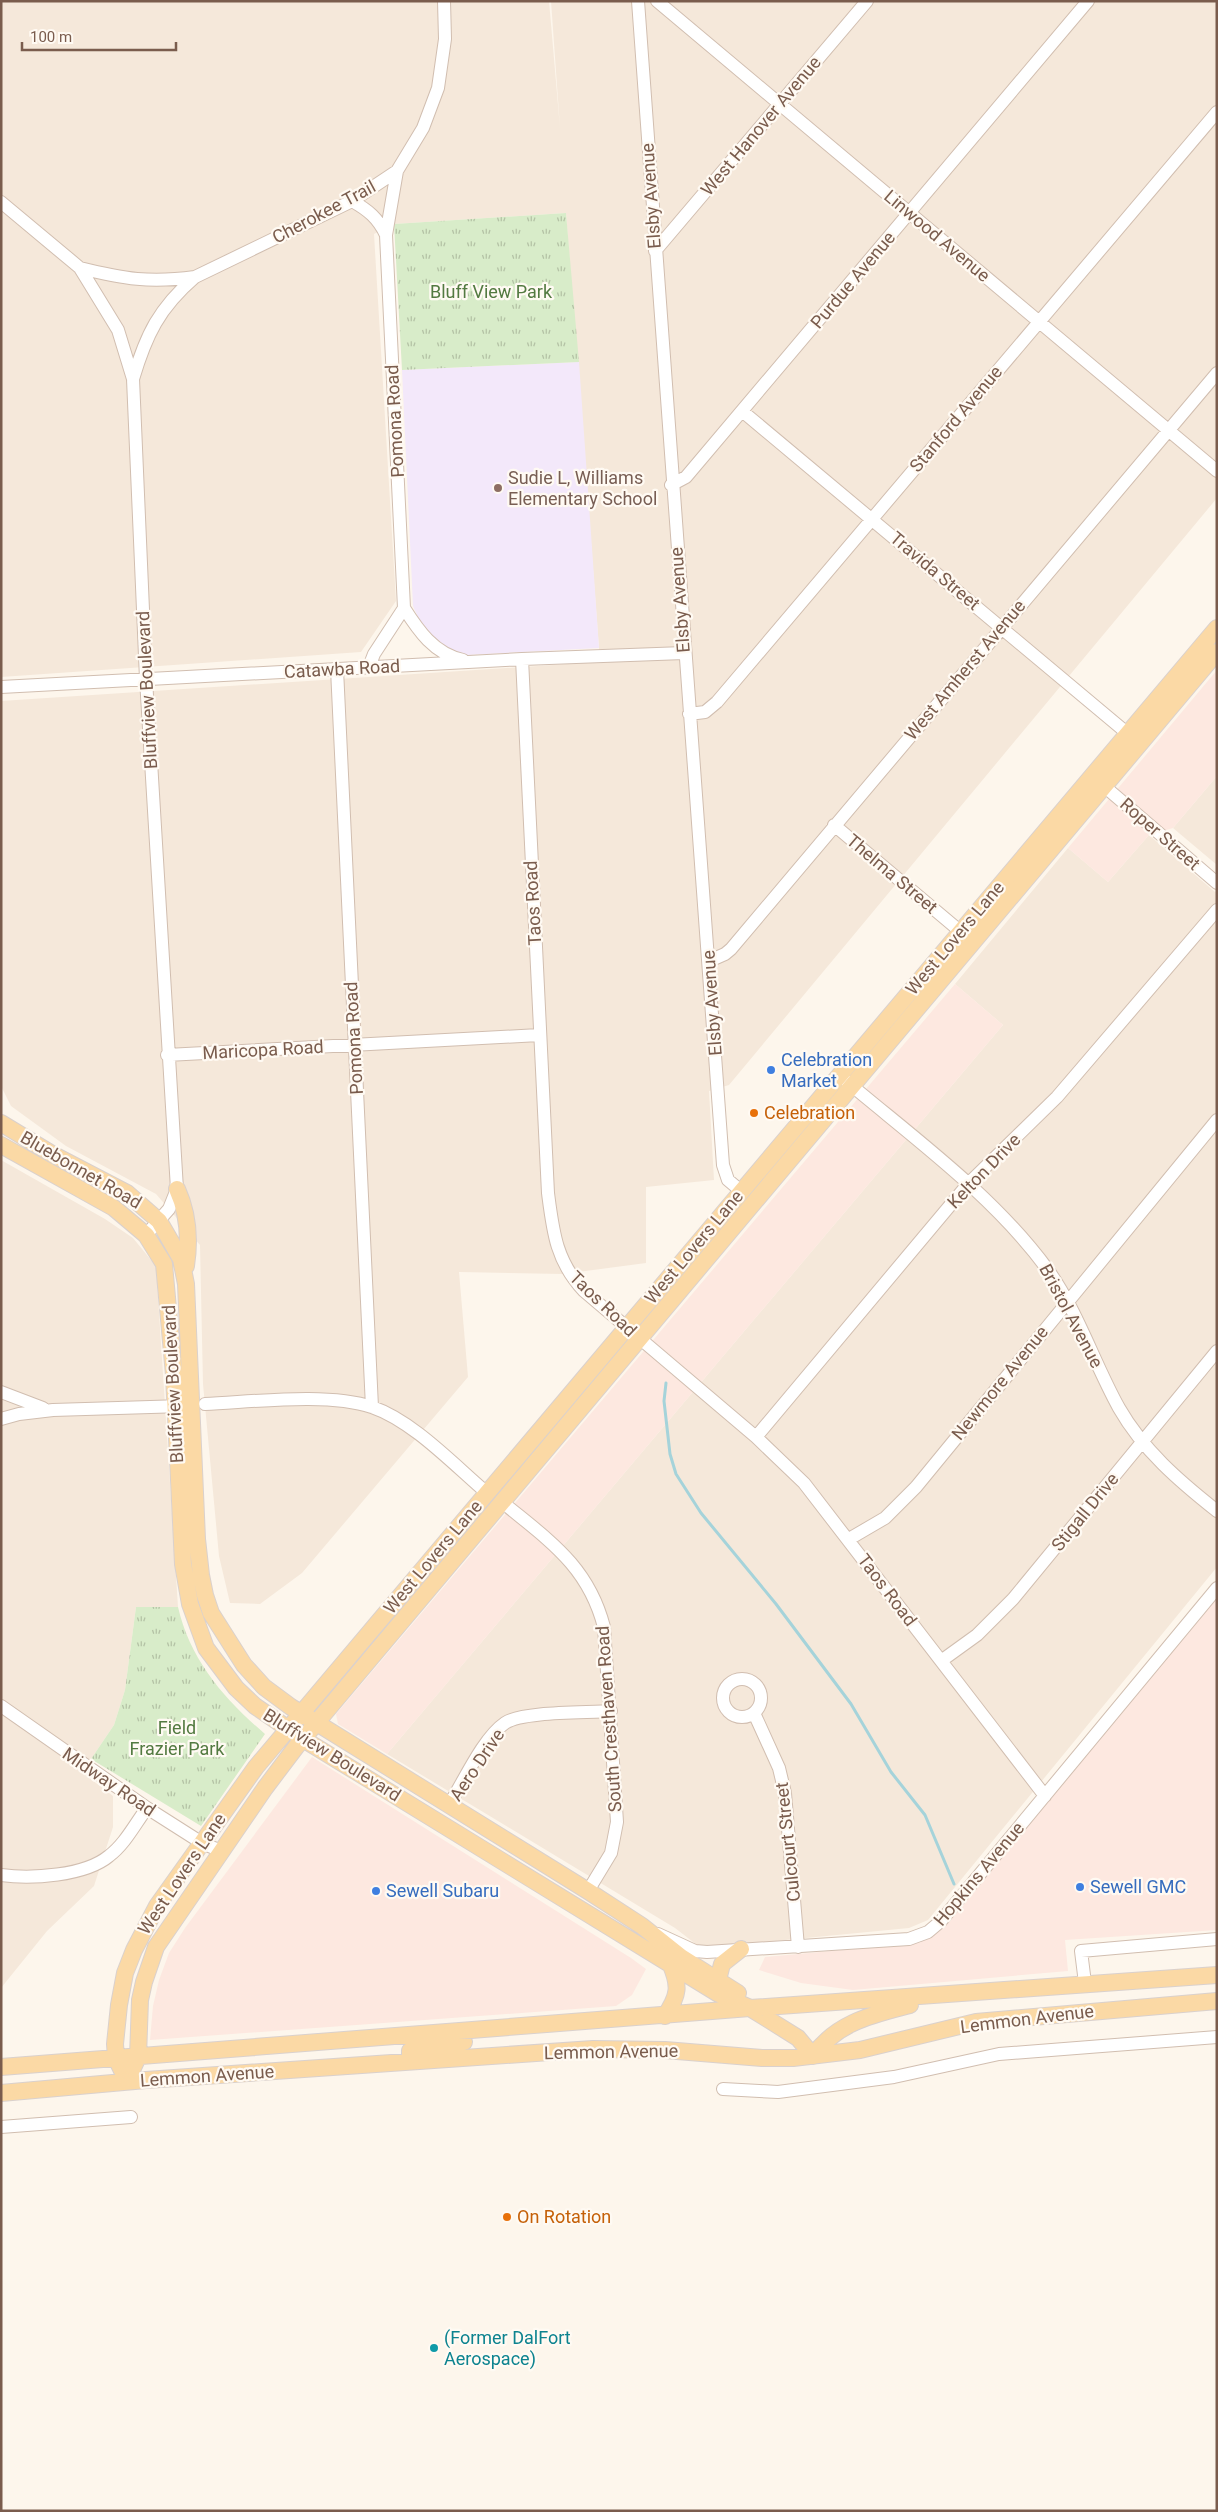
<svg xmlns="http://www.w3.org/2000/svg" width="1218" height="2512" viewBox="0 0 1218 2512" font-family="Roboto,sans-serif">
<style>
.residential{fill:#f5e8da}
.commercial{fill:#fde8e0}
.education{fill:#f3e8fa}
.park{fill:url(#park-tufts)}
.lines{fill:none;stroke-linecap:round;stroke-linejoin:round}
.stream{stroke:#a5d3da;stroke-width:3}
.minor-casing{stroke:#d1beb0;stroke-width:14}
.major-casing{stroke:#dad1cd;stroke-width:18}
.minor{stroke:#fff;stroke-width:12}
.major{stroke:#fbd9a5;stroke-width:16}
.education-dot{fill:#8d6e63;stroke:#fffaf3;stroke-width:2}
.shop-dot{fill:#3f7fe0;stroke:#fffaf3;stroke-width:2}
.food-dot{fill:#e8710a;stroke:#fffaf3;stroke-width:2}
.culture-dot{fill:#0f9aa8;stroke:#fffaf3;stroke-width:2}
.labels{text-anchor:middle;stroke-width:4.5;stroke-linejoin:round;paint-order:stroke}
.street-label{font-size:18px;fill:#7a5c4d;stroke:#fffaf3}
.park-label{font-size:18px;fill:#537a41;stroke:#fffaf3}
.education-label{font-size:18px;fill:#785e54;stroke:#fffaf3;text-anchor:start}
.shop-label{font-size:18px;fill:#366cbe;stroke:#fffaf3;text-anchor:start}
.food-label{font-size:18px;fill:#c56008;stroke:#fffaf3;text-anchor:start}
.culture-label{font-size:18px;fill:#0d838f;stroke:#fffaf3;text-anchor:start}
</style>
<defs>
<pattern id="park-tufts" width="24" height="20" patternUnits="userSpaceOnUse" patternTransform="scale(1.25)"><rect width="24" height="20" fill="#d8ecc9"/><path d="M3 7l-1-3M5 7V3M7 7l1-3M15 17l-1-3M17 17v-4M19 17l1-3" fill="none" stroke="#b4c2a5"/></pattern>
</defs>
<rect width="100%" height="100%" fill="#fdf6ec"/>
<!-- residential -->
<path class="residential" d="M1,1H549L560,128L551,1H1217V498L729,1085L709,1091L714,1180L646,1187V1263L563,1274L459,1272L468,1377L302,1573L260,1604L230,1603L219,1556L203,1384L200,1245L156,1194L66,1146L11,1106L1,1086V701L598,662L599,648L566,213L394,224L374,234L396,601L361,652L1,677Z
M1217,776V865L1173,828Z
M1149,835L1215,892L1217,890V1567L928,1920L909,1928L701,1948L675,1928L387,1754L1003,1025L955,984L1068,848L1108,882Z
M1,1160L105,1219L133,1238L156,1266L178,1607H136L125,1690L114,1725L91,1759L79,1770L113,1796V1827L94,1886L47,1931L1,1988Z"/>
<!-- commercial -->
<path class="commercial" d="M1217,670V776L1173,828L1149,835L1108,882L1068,848Z
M955,984L1003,1025L387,1754L338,1724L336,1714Z
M1217,1595V1930L1065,1940L1068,1971L853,1990L801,1983L759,1970L765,1957L919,1943L944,1928Z
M312,1757L631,1958L646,1969L632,1995L616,2006L150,2040L153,2006L159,1980L169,1953L185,1928Z"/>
<!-- education -->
<path class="education" d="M579,362L599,648L466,655L448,649L433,638L421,624L413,606L402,370Z"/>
<!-- park -->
<path class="park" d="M566,213L579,362L402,370L394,224Z
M136,1607H178C190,1660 225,1700 265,1734L201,1826L91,1759L114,1725L125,1690Z"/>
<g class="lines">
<!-- stream -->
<path class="stream" d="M666,1383L664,1401L670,1454L676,1474L701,1513L776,1604L851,1704L891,1772L925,1815L954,1884"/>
<!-- minor casing -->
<g class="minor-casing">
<path id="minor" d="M638,1L723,1165L728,1180L741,1191
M657,1L1217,471
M352,201C368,210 378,218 386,235
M1,202L80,268L118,330L133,379L146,679L177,1189L169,1209L146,1235
M655,251L867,1
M80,268C124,279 150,283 195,277
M133,379C146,335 159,308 195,277L352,201L397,171L423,128L438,88L445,39L444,1
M742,411L1127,733
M671,485L686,477L1088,1
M404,608C418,630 434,654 463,660
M522,659L548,1193C553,1232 556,1261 584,1291L756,1437L804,1483L1045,1796
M369,667L374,654L404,608L386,235L397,171
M337,669L372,1407
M1,687L522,659L684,653
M689,714L705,712L717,702L1217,112
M1104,786L1217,883
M834,825L967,937
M709,961L725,954L731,949L1217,373
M167,1055L539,1035
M845,1080C915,1139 994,1196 1048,1270C1078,1312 1094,1363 1119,1408C1143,1450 1179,1481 1217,1511
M1,1392L43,1408
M205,1404C252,1402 328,1392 372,1407C413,1421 454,1465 487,1493
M1,1419L19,1414L53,1410L183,1406
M756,1437L968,1184L1057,1097L1217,910
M501,1501C548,1540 588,1565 604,1627L617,1822L611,1853L588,1891
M849,1539L885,1518L916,1487L1217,1120
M941,1661L977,1635L1013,1599L1217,1351
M723 1698a19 19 0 1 1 38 0a19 19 0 1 1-38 0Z
M1,1706L147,1808L202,1843L221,1851
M754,1713L779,1768L785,1793L798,1947
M449,1805C464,1781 483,1738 505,1723C523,1711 587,1713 611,1711
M1,1875C31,1879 85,1876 109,1856C125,1844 135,1824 147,1808
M658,1934L695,1951L707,1952L909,1939L928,1932L941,1921L1217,1588
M1085,1983L1081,1951L1217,1939
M723,2089L778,2092L894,2077L999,2054L1217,2037
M1,2127L131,2117"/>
</g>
<!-- major casing -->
<g class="major-casing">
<path id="major" d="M1,1123L52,1154L127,1193L159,1221L181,1259L186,1284L197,1539L201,1575L205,1595L211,1613L244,1665L264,1687L291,1707L588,1891L642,1926L681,1957L738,1993
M1,1145L114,1208L146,1235L164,1264L174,1375L183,1564L190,1604L206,1648L236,1688L255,1706L303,1739L717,1993L750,2008L798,2038L813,2056
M177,1189C188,1213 190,1240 186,1266
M718,1980L722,1964L741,1949
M665,2016C679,1995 680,1986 670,1963
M813,2056C837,2022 872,2015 910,2005
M410,2061V2051L416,2047L464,2042
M1,2067L750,2008L1217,1975
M127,2081L116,2058L115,2044L119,2005L125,1973L134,1950L157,1906L256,1767L1217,628
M127,2081L138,2057L140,2000L144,1982L156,1947L265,1788L296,1747L1217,652
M1,2093L146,2080L593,2049L665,2050L762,2058H793L860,2050L976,2022L1217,2001"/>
</g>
<!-- minor -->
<use href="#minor" class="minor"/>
<!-- major -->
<use href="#major" class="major"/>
</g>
<!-- markers -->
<circle class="education-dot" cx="498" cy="488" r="5"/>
<g class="shop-dot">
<circle cx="771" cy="1070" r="5"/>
<circle cx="1080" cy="1887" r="5"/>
<circle cx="376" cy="1891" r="5"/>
</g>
<g class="food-dot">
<circle cx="754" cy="1113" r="5"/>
<circle cx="507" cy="2217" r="5"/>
</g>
<circle class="culture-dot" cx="434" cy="2348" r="5"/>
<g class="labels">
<!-- street labels -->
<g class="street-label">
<text transform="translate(761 126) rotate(-50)" y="6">West Hanover Avenue</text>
<text transform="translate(651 196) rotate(-94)" y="6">Elsby Avenue</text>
<text transform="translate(324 212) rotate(-28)" y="6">Cherokee Trail</text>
<text transform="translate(937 236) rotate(40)" y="6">Linwood Avenue</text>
<text transform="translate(853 280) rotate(-50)" y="6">Purdue Avenue</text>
<text transform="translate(956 419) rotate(-50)" y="6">Stanford Avenue</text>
<text transform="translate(395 421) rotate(-93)" y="6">Pomona Road</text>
<text transform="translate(935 571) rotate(40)" y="6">Travida Street</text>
<text transform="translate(680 600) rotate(-94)" y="6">Elsby Avenue</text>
<text transform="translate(342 669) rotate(-3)" y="6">Catawba Road</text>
<text transform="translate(965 670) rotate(-50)" y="6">West Amherst Avenue</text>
<text transform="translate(147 690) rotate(-93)" y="6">Bluffview Boulevard</text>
<text transform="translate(1160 834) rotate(41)" y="6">Roper Street</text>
<text transform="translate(892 874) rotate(40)" y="6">Thelma Street</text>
<text transform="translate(533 903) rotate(-93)" y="6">Taos Road</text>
<text transform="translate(955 938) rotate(-50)" y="6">West Lovers Lane</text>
<text transform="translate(712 1003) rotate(-94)" y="6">Elsby Avenue</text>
<text transform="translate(354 1038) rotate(-93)" y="6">Pomona Road</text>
<text transform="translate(263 1050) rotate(-3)" y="6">Maricopa Road</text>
<text transform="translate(81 1170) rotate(30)" y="6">Bluebonnet Road</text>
<text transform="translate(984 1171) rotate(-46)" y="6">Kelton Drive</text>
<text transform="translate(694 1247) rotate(-50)" y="6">West Lovers Lane</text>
<text transform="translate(603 1304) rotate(44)" y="6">Taos Road</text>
<text transform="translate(1071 1316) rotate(62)" y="6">Bristol Avenue</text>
<text transform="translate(1000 1383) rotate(-51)" y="6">Newmore Avenue</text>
<text transform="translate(173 1384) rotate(-93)" y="6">Bluffview Boulevard</text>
<text transform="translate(1085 1512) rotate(-51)" y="6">Stigall Drive</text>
<text transform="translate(433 1557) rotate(-50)" y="6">West Lovers Lane</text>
<text transform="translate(887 1590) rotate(53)" y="6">Taos Road</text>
<text transform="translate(609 1719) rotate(-94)" y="6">South Cresthaven Road</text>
<text transform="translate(332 1755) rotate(32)" y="6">Bluffview Boulevard</text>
<text transform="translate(477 1765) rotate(-56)" y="6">Aero Drive</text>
<text transform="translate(109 1782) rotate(34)" y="6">Midway Road</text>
<text transform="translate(788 1842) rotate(-96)" y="6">Culcourt Street</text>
<text transform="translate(182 1874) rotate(-56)" y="6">West Lovers Lane</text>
<text transform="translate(979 1874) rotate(-50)" y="6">Hopkins Avenue</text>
<text transform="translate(1027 2019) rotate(-7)" y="6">Lemmon Avenue</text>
<text transform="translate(611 2052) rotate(-1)" y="6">Lemmon Avenue</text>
<text transform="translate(207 2076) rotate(-4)" y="6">Lemmon Avenue</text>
</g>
<!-- park labels -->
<g class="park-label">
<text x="491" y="298">Bluff View Park</text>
<text x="177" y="1734">Field<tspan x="177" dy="21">Frazier Park</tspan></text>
</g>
<!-- education labels -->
<g class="education-label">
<text x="508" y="484">Sudie L, Williams<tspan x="508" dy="21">Elementary School</tspan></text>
</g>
<!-- shop labels -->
<g class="shop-label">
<text x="781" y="1066">Celebration<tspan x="781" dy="21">Market</tspan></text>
<text x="1090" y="1893">Sewell GMC</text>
<text x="386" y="1897">Sewell Subaru</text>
</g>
<!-- food labels -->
<g class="food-label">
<text x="764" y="1119">Celebration</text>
<text x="517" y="2223">On Rotation</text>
</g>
<!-- culture labels -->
<g class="culture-label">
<text x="444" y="2344">(Former DalFort<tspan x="444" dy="21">Aerospace)</tspan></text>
</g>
</g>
<!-- border -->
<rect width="1218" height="2512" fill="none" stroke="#7a5c4d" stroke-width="5"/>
<!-- scale -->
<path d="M22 42v8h154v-8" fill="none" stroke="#7a5c4d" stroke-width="2.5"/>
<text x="30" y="42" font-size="15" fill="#7a5c4d" stroke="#fffaf3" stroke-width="4" paint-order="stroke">100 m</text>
</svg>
